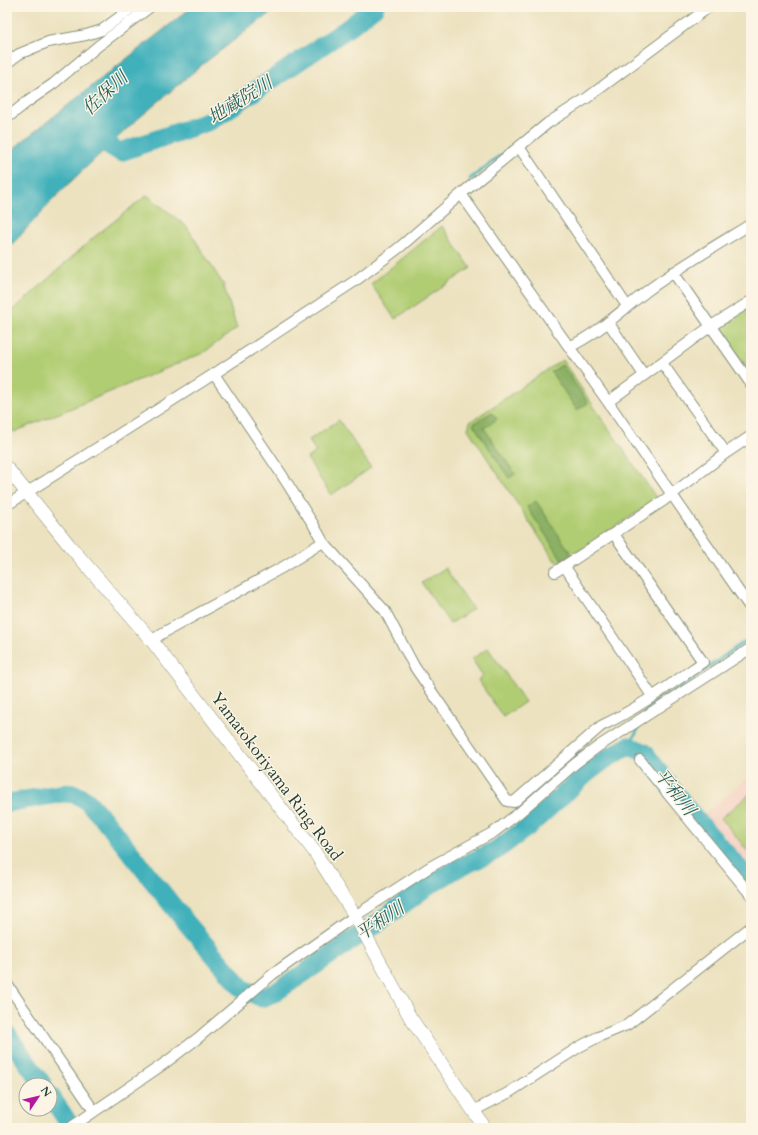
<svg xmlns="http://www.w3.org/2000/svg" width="758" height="1135" viewBox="0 0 758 1135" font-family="Cardo,'Noto Serif JP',serif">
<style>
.built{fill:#f5d2c3}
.green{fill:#b1cd73;stroke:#688554}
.forest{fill:#8cb065;stroke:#56764c}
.water{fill:#40b0bb;stroke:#307678}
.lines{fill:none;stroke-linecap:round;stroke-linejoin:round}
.stream{stroke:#40b0bb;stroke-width:3}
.river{stroke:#40b0bb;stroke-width:19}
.minor-casing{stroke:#86907a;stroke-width:12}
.major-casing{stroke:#86907a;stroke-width:14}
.minor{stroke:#fff;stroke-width:10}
.major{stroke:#fff;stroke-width:13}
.labels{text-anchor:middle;stroke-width:3;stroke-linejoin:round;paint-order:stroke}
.street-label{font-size:17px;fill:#1f3d34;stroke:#fcf5e5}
.water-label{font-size:18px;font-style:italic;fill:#29605c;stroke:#fcf5e5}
</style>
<rect width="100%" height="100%" fill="#fcf5e5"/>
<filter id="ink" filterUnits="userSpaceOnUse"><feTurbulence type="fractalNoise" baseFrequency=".025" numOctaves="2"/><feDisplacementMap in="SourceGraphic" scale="8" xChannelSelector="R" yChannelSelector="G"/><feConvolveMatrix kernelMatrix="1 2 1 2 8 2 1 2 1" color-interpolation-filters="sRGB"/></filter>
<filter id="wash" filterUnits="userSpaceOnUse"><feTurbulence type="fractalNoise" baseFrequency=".012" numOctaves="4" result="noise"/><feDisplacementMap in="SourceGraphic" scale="16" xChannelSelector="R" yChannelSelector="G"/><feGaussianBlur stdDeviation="0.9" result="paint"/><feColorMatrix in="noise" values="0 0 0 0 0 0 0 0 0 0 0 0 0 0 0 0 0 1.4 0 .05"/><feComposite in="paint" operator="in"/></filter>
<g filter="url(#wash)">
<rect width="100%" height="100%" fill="#ece2c0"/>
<!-- built -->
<path class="built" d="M751,775V876L702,816Z"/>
<!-- green -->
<path class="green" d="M147,195L187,227L223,284L237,328L203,353L14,432L7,422V316L93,238Z
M442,226L471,268L395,319L371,284Z
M751,307V375L721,331L722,325Z
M562,360L657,499L564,562L555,561L468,429L470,422Z
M339,420L371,468L331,495L307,458L316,452L309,440Z
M445,568L473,609L450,624L422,583Z
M488,648L525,702L503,717L478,680L483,676L472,659Z
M751,793V855L721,818Z"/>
<!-- forest -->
<path class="forest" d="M562,365L588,403L577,410L551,372Z
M492,412L497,419L484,428L515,474L509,478L473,424Z
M536,501L572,555L563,561L527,507Z"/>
<!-- water -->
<path class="water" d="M192,7H278L203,64L132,124L61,191L7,250V157L20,143Z"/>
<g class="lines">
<!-- stream -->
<path class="stream" d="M470,179L509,149
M646,712L649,706L679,688L751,637
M629,746L641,723"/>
<!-- river -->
<path class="river" d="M87,132L120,152L210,121L344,31L375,7
M7,803L64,793L75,794L86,800L108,824L179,914L242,988L262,998L276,992L379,922L421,891L456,869L495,851L529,826L586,774L606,759L629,746L644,752L688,810L751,882
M7,1034L43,1085
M50,1095L72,1128"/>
</g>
</g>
<g filter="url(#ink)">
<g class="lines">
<!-- minor casing -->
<g class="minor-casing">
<path id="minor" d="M7,63L19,54L48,42L86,35L102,30L133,7
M7,118L27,102L53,84L98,46L150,7
M519,147L627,306
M461,194L608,402L751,609
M673,272L751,384
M608,322L644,375
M569,347C599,333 624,308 651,288C683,265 717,245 751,224
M662,363L726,453
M214,374L280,472L313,524L323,542L385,611L414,666L507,801L514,802L601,726C637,709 670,685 703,662L614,534
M608,402L711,326L751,301
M7,505L214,374L355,281L400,247L461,194L548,123L587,98L709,7
M565,567L652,696
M555,572L663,501L726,453L751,436
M152,641L161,634L283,567L323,542
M640,760L751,895
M7,984L94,1111
M473,1111L508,1093L579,1047L598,1037L627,1025L751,927
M70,1128L165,1063L198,1038L273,974L355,916L430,867L494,832L520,812L576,763L599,746L751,648"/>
</g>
<!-- major casing -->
<g class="major-casing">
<path id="major" d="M7,468L69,545L152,641L314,851L355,916L410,1017L485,1128"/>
</g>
<!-- minor -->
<use href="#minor" class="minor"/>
<!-- major -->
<use href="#major" class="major"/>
</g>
</g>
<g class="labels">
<!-- street labels -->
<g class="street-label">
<text transform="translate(277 776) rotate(53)" y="6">Yamatokoriyama Ring Road</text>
</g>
<!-- water labels -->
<g class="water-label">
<text transform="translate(105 93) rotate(-43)" y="6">佐保川</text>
<text transform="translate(240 100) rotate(-32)" y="6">地蔵院川</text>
<text transform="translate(675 792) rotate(52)" y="6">平和川</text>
<text transform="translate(380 921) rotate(-34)" y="6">平和川</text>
</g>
</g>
<!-- margin -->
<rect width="758" height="1135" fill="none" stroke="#fcf5e5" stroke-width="24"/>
<!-- north arrow -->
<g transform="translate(38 1097) rotate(55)"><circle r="19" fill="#fcf5e5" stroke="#a4ab9e"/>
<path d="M0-3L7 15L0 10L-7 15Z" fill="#b5179e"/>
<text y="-6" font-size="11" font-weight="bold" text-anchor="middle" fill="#1f3d34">N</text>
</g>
</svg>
